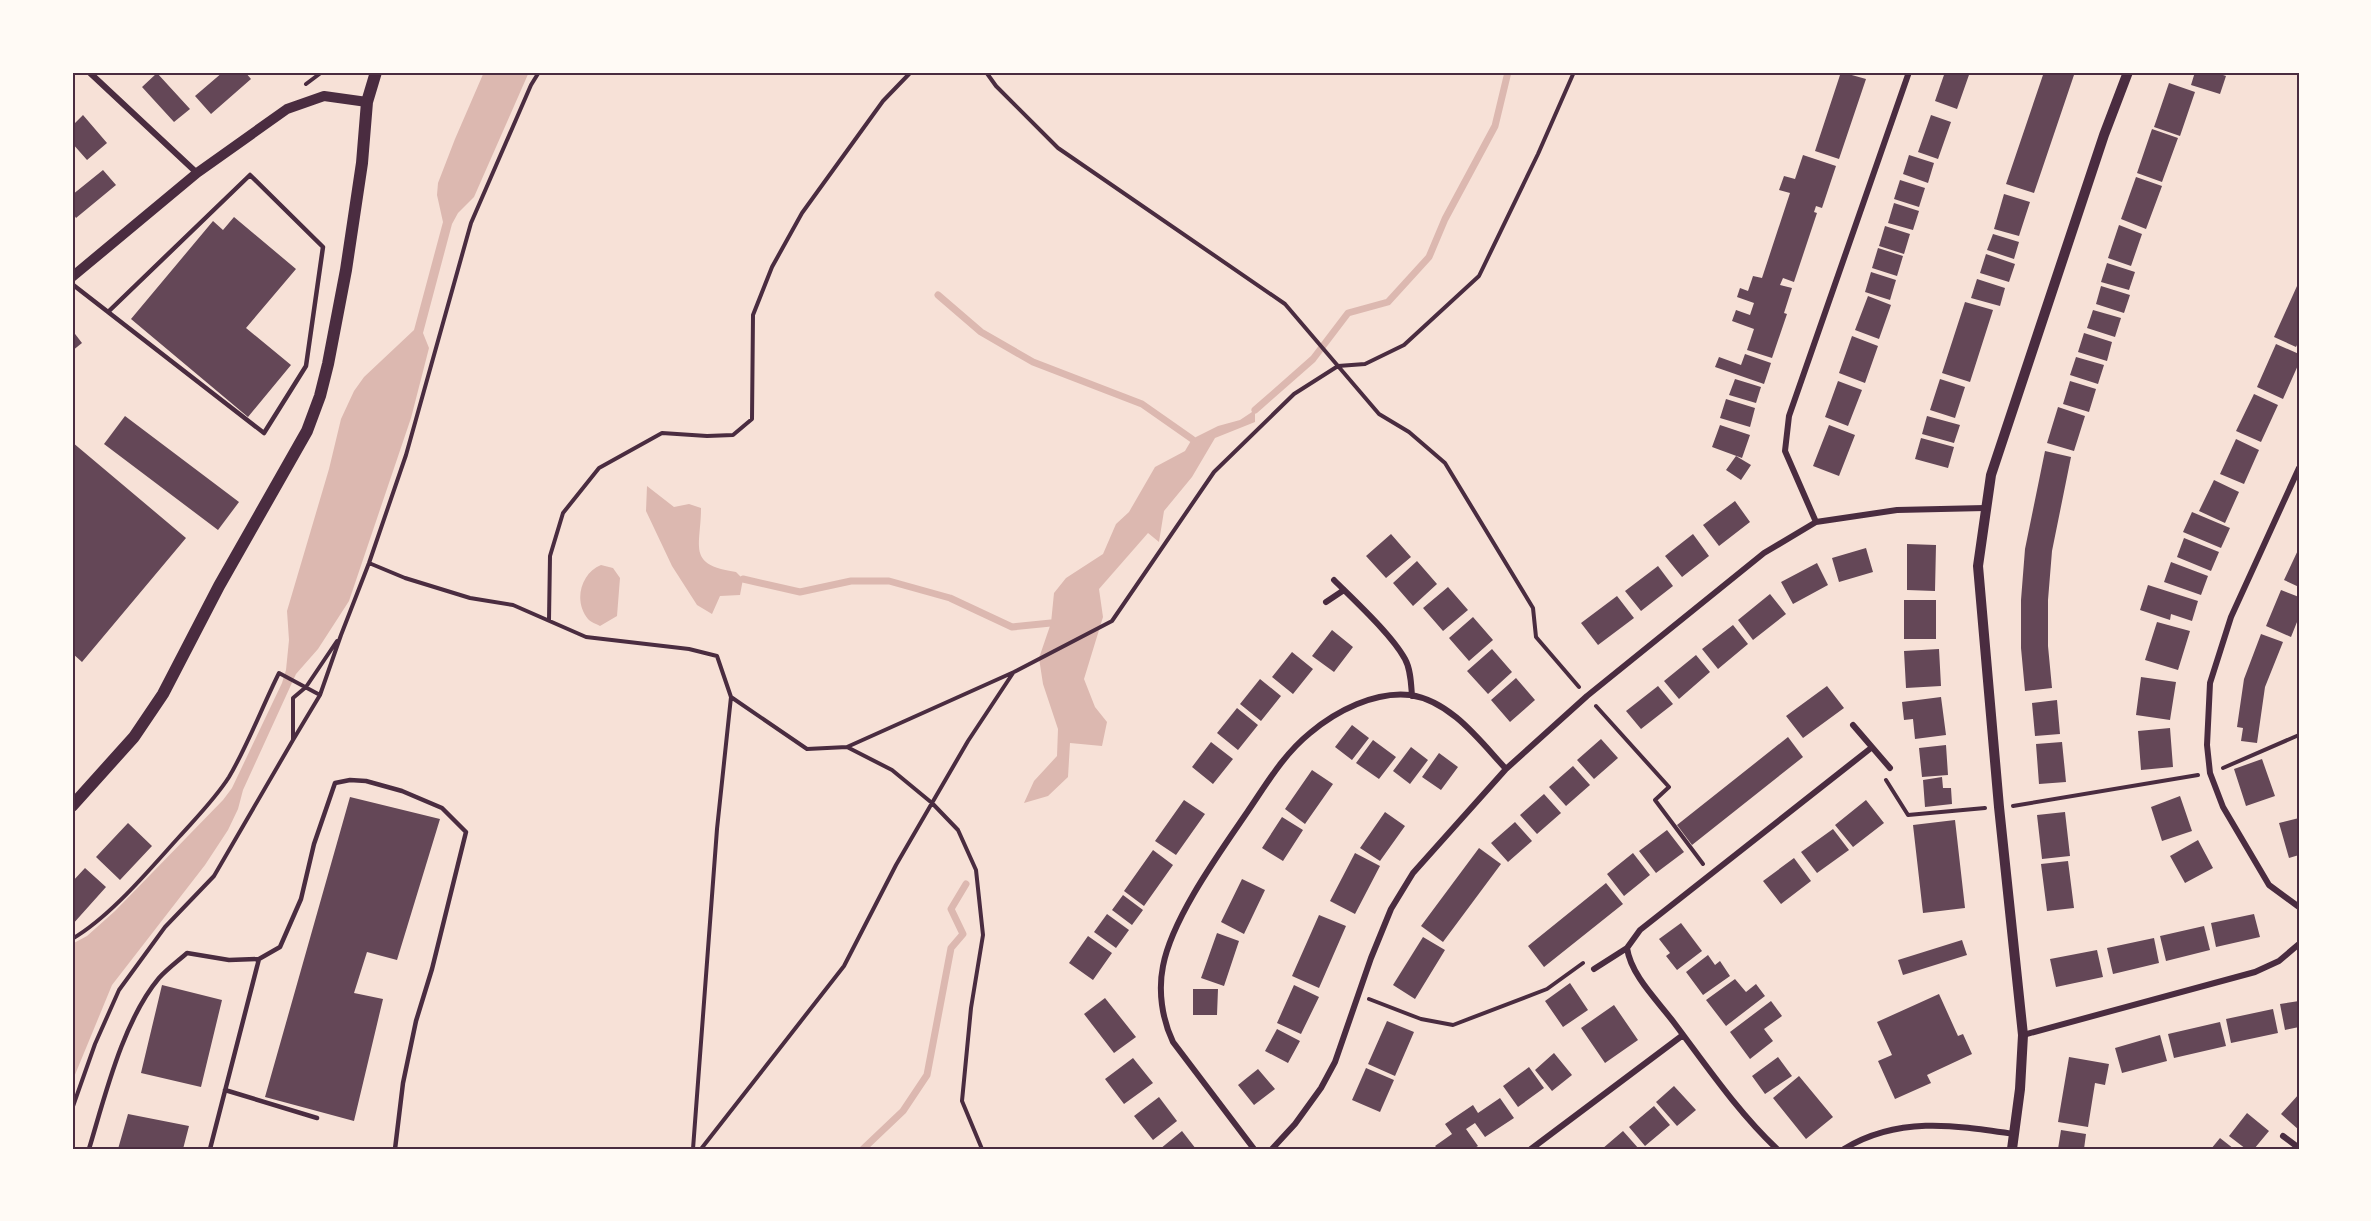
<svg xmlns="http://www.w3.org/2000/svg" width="2371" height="1221" viewBox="0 0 2371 1221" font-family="Helvetica,sans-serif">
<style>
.water{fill:#dcb8b0}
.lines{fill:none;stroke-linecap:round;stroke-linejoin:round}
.stream{stroke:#dcb8b0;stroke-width:7}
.building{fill:#644757}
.path{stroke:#4a2c40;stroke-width:4}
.service{stroke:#4a2c40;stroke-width:4.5}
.minor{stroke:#4a2c40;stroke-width:6}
.tertiary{stroke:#4a2c40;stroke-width:10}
.secondary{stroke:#4a2c40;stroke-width:12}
.neatline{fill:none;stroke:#4a2c40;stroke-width:2}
</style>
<rect width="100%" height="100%" fill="#f7e1d7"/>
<!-- water -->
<path class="water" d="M484,72H529L474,197L458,213L452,224L423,333L429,348L411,418L349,601L318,649L296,674L243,790L238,809L228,830L205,865L112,985L72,1082V944L87,936L115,911L223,800L232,788L282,683L286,670L289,640L287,611L329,469L341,419L354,391L364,377L414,330L443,222L437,195L438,183L455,139Z
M1255,410V422L1215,438L1192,477L1164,511L1159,542L1148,533L1099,589L1103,617L1084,679L1095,707L1107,722L1102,746L1070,743L1068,777L1048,796L1024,803L1034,781L1057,756L1058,729L1043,684L1039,658L1051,623L1054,593L1066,578L1103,554L1116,524L1129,512L1155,467L1185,451L1192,439L1218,426L1240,420Z
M647,486L674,507L689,504L701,508C701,547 686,565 736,572L743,579L740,595L720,596L712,614L697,605L672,566L646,511Z
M601,565L613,568L620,578L617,616L600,626C597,624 590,622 588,619C573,601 581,573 601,565Z"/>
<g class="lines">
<!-- stream -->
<path class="stream" d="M938,295L981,332L1033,362L1142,404L1192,439
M1255,410L1313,359L1348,313L1388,302L1429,257L1445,219L1495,126L1508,72
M743,579L800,592L851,581H889L950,598L1012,627L1051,623
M863,1149L903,1111L927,1075L951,948L963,934L951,909L966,884"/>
</g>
<!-- building -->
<path class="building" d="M223,72H245L251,79L211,114L195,96Z
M1841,72L1866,79L1839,159L1815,151Z
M1945,72H1970L1957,109L1935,101Z
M2044,72H2075L2034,193L2006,184Z
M2195,72H2214L2226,76L2220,94L2191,85Z
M157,73L190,109L174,122L142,87Z
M2169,83L2195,92L2180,136L2154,127Z
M83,115L107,143L87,160L72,143V126Z
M1931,115L1951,122L1938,159L1918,152Z
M2152,129L2178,138L2162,182L2137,173Z
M1803,155L1836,166L1822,208L1816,206L1814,212L1817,213L1794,282L1783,278L1780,285L1792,288L1784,313L1787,314L1772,358L1747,350L1754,329L1732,321L1736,310L1750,315L1754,303L1737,297L1740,288L1748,291L1753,276L1762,278L1790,193L1779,190L1784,176L1795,179Z
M1909,155L1934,163L1928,183L1903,174Z
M103,170L116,185L76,218L72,212V195Z
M2136,177L2162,186L2146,229L2121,219Z
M1900,180L1925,188L1919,207L1894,199Z
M2004,194L2030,202L2019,236L1994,229Z
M1894,203L1919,211L1913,230L1888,223Z
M234,217L296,269L246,328L291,365L248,417L131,319L213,221L223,230Z
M2119,225L2142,234L2131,266L2108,258Z
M1885,226L1910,234L1904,254L1879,246Z
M1993,234L2019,242L2014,259L1987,250Z
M1878,248L1903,256L1897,276L1872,268Z
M1986,254L2015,264L2009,282L1980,273Z
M2107,263L2135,272L2129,290L2101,282Z
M1871,272L1896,280L1890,300L1865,292Z
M1977,279L2005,288L2000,306L1971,298Z
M2101,286L2130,295L2124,313L2096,304Z
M2297,286L2299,287V341L2296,347L2274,337Z
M1868,296L1891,305L1879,339L1855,330Z
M1965,302L1993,310L1970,382L1942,373Z
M2093,310L2121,318L2115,337L2087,328Z
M72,330L82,343L72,351Z
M2084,333L2112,342L2107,361L2078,352Z
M1852,336L1878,346L1865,383L1839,373Z
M2276,344L2299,354V363L2283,399L2257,387Z
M1745,354L1771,363L1764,384L1715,367L1719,357L1741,365Z
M2076,357L2104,365L2098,384L2070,375Z
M1735,379L1761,387L1756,403L1729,395Z
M1940,379L1965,387L1955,418L1930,410Z
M1838,381L1862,390L1848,426L1825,417Z
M2070,381L2096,389L2089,412L2063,404Z
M2254,394L2278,405L2261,442L2236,431Z
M1726,399L1755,408L1750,427L1720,418Z
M2058,407L2085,416L2074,451L2047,443Z
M125,416L239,502L218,530L104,444Z
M1927,416L1960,425L1954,443L1922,434Z
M1720,425L1750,435L1742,458L1712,447Z
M1829,425L1855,435L1839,476L1813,466Z
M1921,438L1954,447L1948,468L1915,459Z
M2236,439L2259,450L2244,484L2220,474Z
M72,442L186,538L82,662L72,653Z
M2045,451L2071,457L2052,551L2048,600V646L2052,688L2025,691L2021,648V600L2025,549Z
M1736,456L1751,465L1741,480L1726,470Z
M2214,480L2239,492L2225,523L2199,511Z
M1735,501L1750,522L1719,546L1703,525Z
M2192,512L2230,528L2221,548L2183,532Z
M1391,534L1411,557L1386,578L1366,556Z
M1693,534L1709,556L1682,577L1665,556Z
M2184,538L2219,552L2211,571L2177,557Z
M1907,544L1936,545L1935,591L1907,590Z
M1866,548L1873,572L1839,582L1832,558Z
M2299,548V587L2284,580Z
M1417,561L1437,584L1413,606L1393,583Z
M2171,562L2208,576L2201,595L2164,582Z
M1817,563L1828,585L1793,604L1781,582Z
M1658,566L1673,586L1641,611L1625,591Z
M2148,585L2198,601L2192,621L2171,614L2170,620L2140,610Z
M1448,587L1468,610L1443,631L1423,608Z
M2281,590L2299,597V617L2291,637L2266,626Z
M1770,594L1786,614L1753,640L1738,620Z
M1617,596L1634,618L1598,645L1581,623Z
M1904,600H1936V639H1904Z
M1473,617L1493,640L1469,661L1449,638Z
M2157,622L2190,631L2178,670L2145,660Z
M1733,625L1748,644L1718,669L1702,649Z
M1332,630L1353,647L1334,672L1312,656Z
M2261,634L2283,642L2265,687L2257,743L2241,741L2243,728L2237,727L2244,679Z
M1492,649L1512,672L1488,694L1467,671Z
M1939,649L1941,686L1906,688L1904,651Z
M1292,652L1313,669L1293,694L1272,677Z
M1696,655L1710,672L1679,699L1664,681Z
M2141,677L2176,682L2170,720L2136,715Z
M1516,678L1535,700L1510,722L1491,700Z
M1260,679L1281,696L1261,721L1240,704Z
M1658,686L1673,704L1641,729L1626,711Z
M1827,686L1844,708L1803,738L1786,716Z
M1941,697L1946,735L1915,739L1913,719L1904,720L1902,702Z
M2057,700L2060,734L2035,736L2032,703Z
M1237,708L1258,725L1238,750L1217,733Z
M1352,725L1369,738L1352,760L1335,747Z
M2170,728L2173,767L2141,770L2138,731Z
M1788,737L1803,757L1692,845L1677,825Z
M1601,739L1618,758L1594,779L1577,760Z
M1373,740L1396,757L1379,779L1356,763Z
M1211,742L1233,759L1213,784L1192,767Z
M2062,742L2066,782L2039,784L2036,744Z
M1946,745L1948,775L1922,777L1919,748Z
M1411,747L1428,760L1410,784L1393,771Z
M1439,753L1458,767L1441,790L1422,777Z
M2262,759L2275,796L2246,806L2234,769Z
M1573,766L1590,785L1566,806L1549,787Z
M1312,770L1333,784L1305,824L1285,809Z
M1942,777L1943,788H1951L1952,804L1925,807L1923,780Z
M1544,794L1561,813L1537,834L1520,815Z
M2180,796L2192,831L2162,841L2151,807Z
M350,797L440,819L397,960L367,952L354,993L383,999L354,1121L265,1097Z
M1184,800L1205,814L1176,855L1155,841Z
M1866,800L1884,823L1853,847L1835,825Z
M1385,812L1405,826L1380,861L1360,848Z
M2065,812L2070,856L2042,859L2037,815Z
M1282,817L1303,830L1283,861L1262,848Z
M2299,818V855L2289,858L2279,823Z
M1955,820L1965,908L1923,913L1913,825Z
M1515,822L1532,841L1508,862L1491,843Z
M128,823L152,846L120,880L96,857Z
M1833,829L1849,850L1817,873L1801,852Z
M1667,830L1684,852L1656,873L1639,851Z
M2198,840L2213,868L2185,883L2170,856Z
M1479,848L1501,864L1443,942L1421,926Z
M1153,850L1173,865L1144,906L1124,891Z
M1355,853L1380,866L1355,914L1330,901Z
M1633,853L1650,875L1624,896L1607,874Z
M1794,858L1811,881L1781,904L1763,881Z
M2068,861L2074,908L2047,911L2041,864Z
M85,868L106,887L72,925V882Z
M1242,879L1265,890L1244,934L1221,922Z
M1606,883L1623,904L1544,967L1528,946Z
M1123,895L1143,910L1132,925L1112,910Z
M1107,914L1129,930L1116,948L1094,932Z
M2254,914L2260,937L2216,947L2211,923Z
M1319,915L1346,926L1319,988L1292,976Z
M1681,923L1702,951L1677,970L1666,956L1670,953L1659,939Z
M2204,926L2210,950L2166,961L2160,936Z
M1217,933L1239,941L1224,986L1201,978Z
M1088,936L1112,953L1093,980L1069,963Z
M1423,937L1445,950L1415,999L1393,985Z
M2154,938L2159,963L2113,974L2107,948Z
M1962,940L1967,955L1903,975L1898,960Z
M2097,950L2103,977L2056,987L2050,959Z
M1708,955L1715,965L1720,961L1730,976L1703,995L1686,972Z
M1735,979L1746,992L1756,984L1765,996L1726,1026L1706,1000Z
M1570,983L1588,1010L1563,1027L1545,1001Z
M162,985L222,1000L201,1087L141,1073Z
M1294,985L1319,997L1301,1034L1277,1023Z
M1193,989H1218L1217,1015H1193Z
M1939,994L1958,1036L1963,1034L1972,1054L1927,1075L1931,1083L1895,1099L1878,1061L1892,1055L1877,1022Z
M1105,998L1136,1037L1114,1053L1084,1014Z
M1771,1001L1782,1016L1764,1029L1773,1041L1750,1059L1730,1032Z
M2299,1001V1027L2285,1030L2280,1004Z
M1614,1005L1638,1040L1605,1063L1581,1028Z
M2273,1009L2278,1033L2231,1043L2226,1019Z
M1387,1021L1414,1032L1395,1076L1368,1064Z
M2220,1022L2226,1046L2174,1058L2168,1034Z
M1277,1029L1300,1041L1288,1063L1265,1051Z
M2160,1035L2167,1061L2122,1073L2115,1048Z
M1554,1053L1572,1075L1552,1091L1535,1070Z
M1778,1057L1792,1076L1765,1094L1752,1076Z
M2069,1057L2109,1064L2105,1085L2095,1083L2088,1127L2058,1122Z
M1133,1058L1153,1083L1124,1104L1105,1079Z
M1529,1067L1544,1088L1518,1107L1503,1086Z
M1366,1068L1394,1080L1380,1112L1352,1100Z
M1258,1069L1275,1089L1254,1105L1238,1085Z
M1799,1076L1833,1117L1806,1139L1773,1098Z
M1674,1086L1696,1110L1677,1126L1656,1102Z
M2299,1094V1130L2281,1114Z
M1159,1097L1177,1121L1153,1140L1134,1116Z
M1500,1098L1514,1118L1485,1137L1475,1123L1466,1129L1478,1146L1473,1149H1438L1435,1146L1452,1134L1445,1124L1473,1105L1478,1113Z
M1654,1106L1670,1125L1645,1146L1629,1127Z
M2247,1113L2269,1131L2254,1149H2246L2229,1136Z
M128,1114L189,1126L183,1149H118Z
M2061,1130L2086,1134L2084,1149H2058Z
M1182,1131L1196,1149H1160Z
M1623,1131L1639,1149H1602Z
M2220,1138L2234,1149H2211Z"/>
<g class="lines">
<!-- path -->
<path class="path" d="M986,72L996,86L1058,148L1285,304L1379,414L1409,432L1445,463L1533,608L1536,637L1579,687
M306,84L322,72
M369,563L405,578L470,598L513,605L586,637L689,649L717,656L731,697L717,829L693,1149
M549,620L550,556L563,513L599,468L662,433L707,436L733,435L752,419L753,315L772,267L802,213L883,101L911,72
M731,697L807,749L847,747L1014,672L1112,621L1214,472L1294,394L1338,366L1365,364L1404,345L1479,276L1538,154L1574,72
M1596,706L1669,787L1655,800L1703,864
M293,740L320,695L341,635L369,563L406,455L471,223L531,85L539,72
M847,747L892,770L932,803L958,830L976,870L983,935L971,1008L962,1101L982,1149
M2223,768L2299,735
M1886,780L1908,815L1985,808
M2013,806L2198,775
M72,939C110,917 149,870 179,837C196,818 215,799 229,777C248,745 262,707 279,673L320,695
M1369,999L1421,1019L1453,1025L1547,989L1583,963
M72,1109L95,1044L119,990L165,927L214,876L293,740V698L306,687L337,641
M701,1149L844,966L896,865L968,741L1013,673"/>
<!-- service -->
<path class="service" d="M72,284L264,433L306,366L323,247L250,175L108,312
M225,1090L317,1118
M89,1149C105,1096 123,1021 159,978C167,969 178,961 187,953L229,960L259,959L280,947L301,899L314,844L335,783L350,780L366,781L402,791L442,808L466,832L432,969L416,1021L403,1083L395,1149
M210,1149L259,959"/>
<!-- minor -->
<path class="minor" d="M89,72L197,173
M2299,468L2231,617L2210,683L2207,745L2210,773L2223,807L2269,885L2299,907
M1816,522L1785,451L1789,416L1909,72
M1334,580C1354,600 1392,635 1405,659C1411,670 1411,684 1412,696
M1326,602L1344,590
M1853,725L1890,768
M1594,969L1627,948
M2023,1035L2255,972L2279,961L2299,944
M2283,1136L2299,1148
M1254,1149L1173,1042C1162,1019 1158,991 1163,966C1172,918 1220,852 1248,811C1267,783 1284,754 1310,733C1336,711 1375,691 1410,695C1451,701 1480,741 1506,769
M1272,1149L1295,1124L1321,1088L1335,1062L1371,958L1391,909L1413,873L1506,769L1587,696L1764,553L1816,522L1897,510L1985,508
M1531,1149L1683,1035
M1777,1149C1738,1112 1708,1068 1675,1024C1659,1002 1631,976 1627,948L1640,930L1871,748
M1844,1149C1898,1116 1954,1125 2014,1134"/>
<!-- tertiary -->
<path class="tertiary" d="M72,277L197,173L287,109L324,96L367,102
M2012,1149L2020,1089L2023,1035L1999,807L1978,566L1991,475L2104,135L2128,72"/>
<!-- secondary -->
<path class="secondary" d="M72,806L134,737L163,694L219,586L307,431L320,396L328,364L346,270L362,163L367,102L376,72"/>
</g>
<!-- border -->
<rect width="2371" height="1221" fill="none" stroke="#fffaf5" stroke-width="147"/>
<rect x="74" y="74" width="2224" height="1074" class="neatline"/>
</svg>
